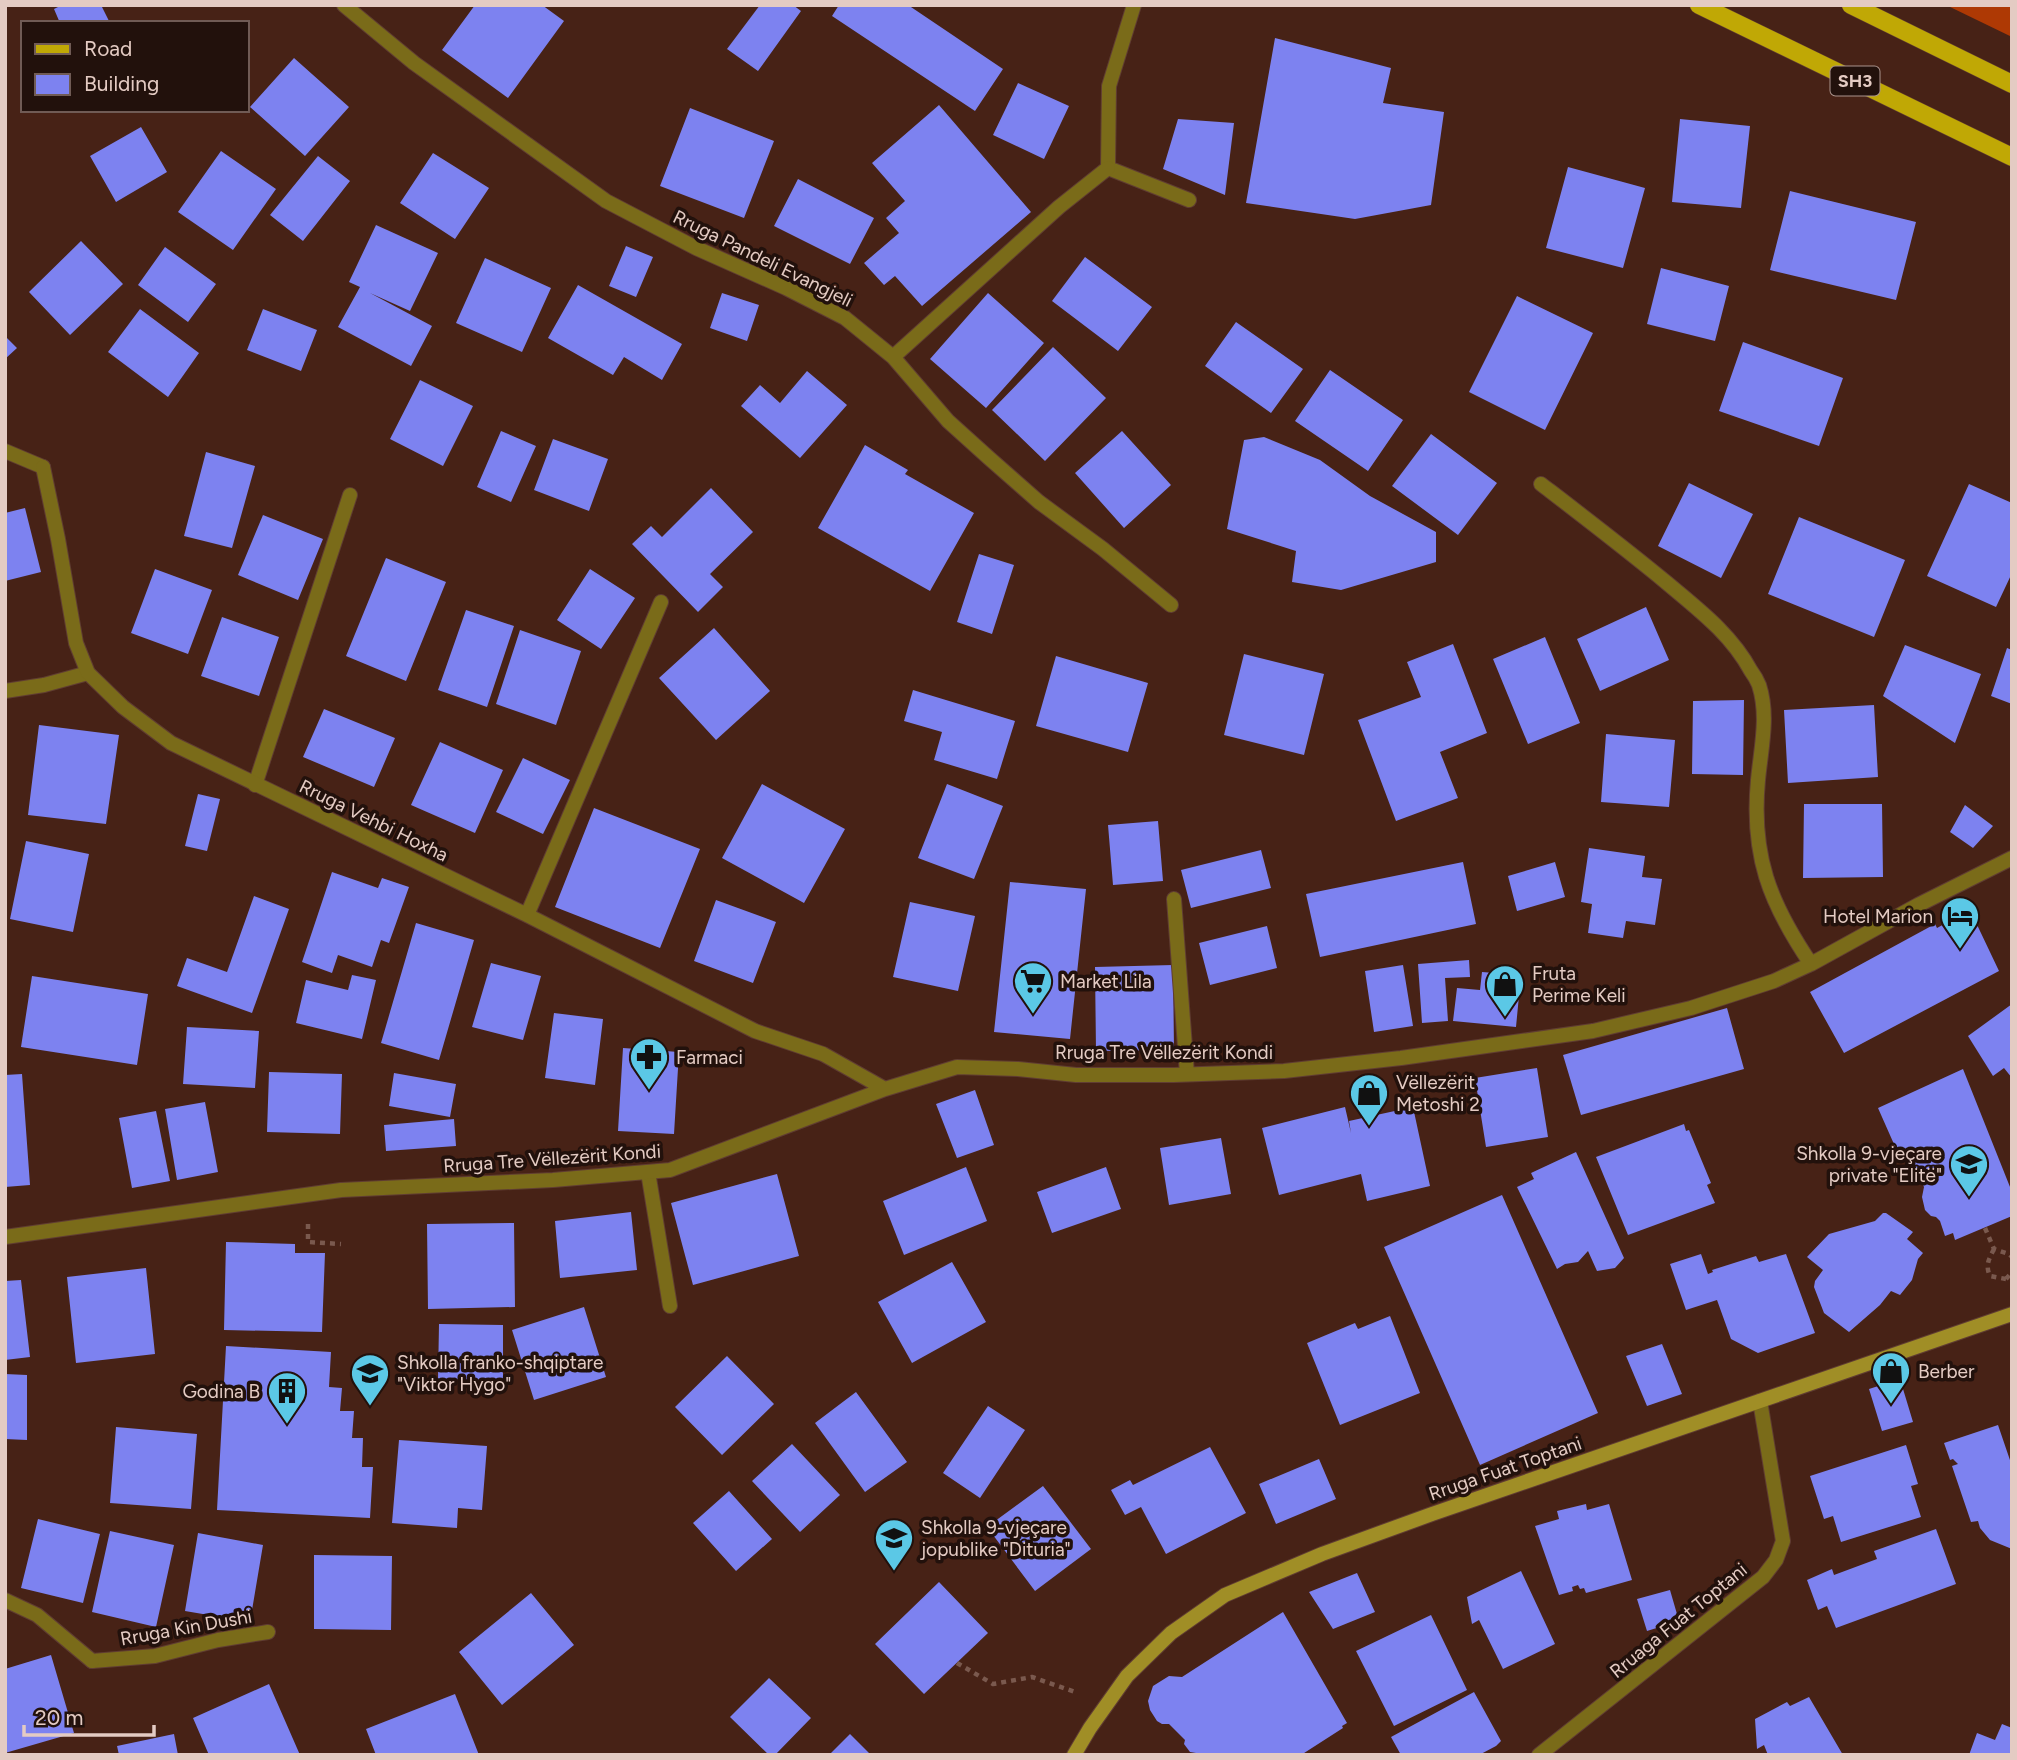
<svg xmlns="http://www.w3.org/2000/svg" width="2017" height="1760" viewBox="0 0 2017 1760" font-family="Figtree,sans-serif">
<style>
.forest{fill:#ae3904}
.building{fill:#7d82f0}
.lines{fill:none;stroke-linecap:round;stroke-linejoin:round}
.lane-casing{stroke:#603d32;stroke-width:16}
.street-casing{stroke:#603d32;stroke-width:16}
.secondary-casing{stroke:#603d32;stroke-width:16}
.primary-casing{stroke:#603d32;stroke-width:19}
.path{stroke:#7a594e;stroke-width:4.5;stroke-dasharray:5 5;stroke-linecap:butt}
.lane{stroke:#7a6b19;stroke-width:14}
.street{stroke:#7a6b19;stroke-width:14}
.secondary{stroke:#a08e26;stroke-width:14}
.primary{stroke:#c0a805;stroke-width:18}
.labels{text-anchor:middle;stroke-width:7;stroke-linejoin:round;paint-order:stroke}
.shield{fill:#22110c;stroke:#aa938c;stroke-width:2}
.shield-label{font-size:18px;font-weight:bold;fill:#e4cbc3}
.street-label{font-size:19px;fill:#e4cbc3;stroke:#22110c}
.poi-label{font-size:19px;fill:#e4cbc3;stroke:#22110c;text-anchor:start}
</style>
<rect width="100%" height="100%" fill="#472216"/>
<!-- forest -->
<path class="forest" d="M1946,5H2012V37Z"/>
<!-- building -->
<path class="building" d="M62,5H101L110,23H60L54,9Z
M475,5H542L564,21L508,98L442,50Z
M760,5H793L801,11L758,71L727,49Z
M839,5H908L1003,69L975,111L832,16Z
M1275,38L1391,68L1383,103L1444,112L1431,205L1355,219L1246,203Z
M294,58L349,107L305,156L250,107Z
M1018,83L1069,106L1044,159L993,135Z
M939,105L1031,212L922,306L895,276L884,285L864,263L899,233L886,218L905,201L872,163Z
M690,108L774,141L744,218L660,186Z
M1178,119L1234,123L1225,195L1163,169Z
M1680,119L1750,126L1741,208L1672,202Z
M141,127L167,172L116,202L90,156Z
M221,151L276,189L233,250L178,212Z
M433,153L489,188L455,239L400,203Z
M318,156L350,181L303,241L270,215Z
M1568,167L1645,188L1623,268L1546,248Z
M798,179L874,218L850,264L774,226Z
M1790,191L1916,222L1896,300L1770,270Z
M376,225L438,253L410,311L370,293L432,326L411,366L338,327L360,287L349,282Z
M81,241L123,284L70,335L29,292Z
M626,246L653,257L636,297L609,286Z
M165,247L216,284L188,322L138,285Z
M1085,257L1152,307L1118,351L1052,301Z
M485,258L551,288L522,352L456,323Z
M1661,268L1729,286L1715,341L1647,324Z
M578,285L682,344L662,380L624,357L613,375L548,338Z
M722,293L759,305L747,341L710,328Z
M988,293L1044,343L986,408L930,359Z
M1517,296L1593,333L1545,430L1469,392Z
M140,309L199,353L168,397L108,352Z
M263,309L317,330L301,371L247,350Z
M1236,322L1303,369L1271,413L1205,366Z
M5,336L17,348L5,359Z
M1743,342L1843,378L1819,446L1719,411Z
M1053,347L1106,398L1045,461L992,410Z
M1330,370L1403,420L1368,471L1295,421Z
M807,371L847,405L800,458L741,406L760,385L780,403Z
M420,380L473,406L443,466L390,439Z
M501,431L536,446L511,502L477,487Z
M1122,431L1171,485L1124,528L1075,473Z
M1431,434L1497,483L1458,535L1392,486Z
M1264,437L1320,460L1370,496L1436,532V562L1341,590L1292,582L1296,551L1227,529L1244,440Z
M553,439L608,459L589,511L534,490Z
M865,445L908,470L905,474L974,513L930,591L818,528Z
M206,452L255,466L232,548L184,536Z
M1689,483L1753,514L1721,578L1658,546Z
M1969,484L2012,503V573L1996,607L1927,576Z
M711,488L753,532L710,574L723,587L698,612L632,544L651,526L662,537Z
M25,508L41,572L5,581V513Z
M263,515L323,539L298,600L238,575Z
M1799,517L1905,560L1874,637L1768,594Z
M979,554L1014,565L992,634L957,622Z
M386,558L446,582L406,681L346,656Z
M155,569L212,590L188,654L131,633Z
M590,569L635,598L601,649L557,620Z
M1646,607L1669,660L1600,691L1577,639Z
M466,610L514,626L487,707L438,690Z
M222,617L279,637L259,696L201,676Z
M714,628L770,691L716,740L659,678Z
M520,630L581,651L556,725L496,704Z
M1545,637L1580,723L1528,744L1493,659Z
M1453,644L1487,733L1440,752L1458,798L1396,821L1358,720L1421,697L1407,662Z
M1905,645L1981,674L1955,743L1883,696Z
M2007,648L2012,650V704L1991,696Z
M1244,654L1324,674L1304,755L1224,735Z
M1056,656L1148,683L1128,752L1036,726Z
M913,690L1015,721L997,779L934,760L942,732L904,721Z
M1744,700L1743,775L1692,774L1693,701Z
M1874,705L1878,777L1788,783L1784,710Z
M324,709L395,738L374,787L303,757Z
M39,725L119,735L106,824L28,815Z
M1606,734L1675,740L1669,807L1601,802Z
M440,742L503,770L475,833L411,805Z
M523,758L570,780L543,834L496,812Z
M762,784L845,829L804,903L722,858Z
M947,784L1003,806L974,879L918,858Z
M198,794L220,799L207,851L185,846Z
M1804,804H1882L1883,877L1803,878Z
M1965,805L1993,826L1973,848L1950,832Z
M594,808L700,849L660,948L555,907Z
M1158,821L1163,881L1113,885L1108,825Z
M26,841L89,854L73,932L10,919Z
M1589,848L1645,856L1642,877L1662,879L1655,925L1626,921L1623,938L1588,933L1592,904L1581,902Z
M1261,850L1271,888L1191,908L1181,870Z
M1463,862L1476,924L1320,957L1306,894Z
M1555,862L1565,897L1517,911L1508,876Z
M332,872L378,888L382,878L409,887L389,943L381,940L372,967L338,955L332,973L302,962Z
M1010,882L1086,889L1070,1039L994,1032Z
M254,896L289,909L252,1013L177,986L187,958L227,972Z
M716,900L776,922L753,983L694,961Z
M910,902L975,916L958,991L893,977Z
M1970,910L1999,971L1844,1053L1810,992L1935,924L1937,928Z
M416,923L474,940L439,1060L381,1043Z
M1267,926L1277,968L1210,985L1199,943Z
M1469,960L1470,977L1445,978L1448,1021L1422,1023L1418,964Z
M491,963L541,976L523,1040L472,1027Z
M1173,965L1174,1050L1096,1051L1095,967Z
M1403,965L1413,1026L1374,1032L1365,971Z
M1482,972L1521,975L1516,1027L1453,1021L1457,988L1480,990Z
M352,975L376,980L362,1039L296,1023L306,980L348,990Z
M32,976L148,994L137,1065L21,1047Z
M2012,1004V1078L2004,1068L1993,1076L1968,1036Z
M1727,1008L1744,1069L1581,1115L1563,1055Z
M554,1013L603,1019L595,1085L545,1078Z
M187,1027L259,1031L255,1088L183,1084Z
M623,1048L679,1052L674,1134L618,1131Z
M1537,1068L1548,1137L1486,1147L1475,1078Z
M1963,1069L2012,1192V1216L1955,1240L1953,1233L1945,1236L1940,1221L1936,1217L1931,1216L1925,1210L1922,1197L1924,1187L1910,1156L1901,1160L1878,1108Z
M269,1072L342,1074L340,1134L267,1132Z
M394,1073L456,1084L450,1117L389,1106Z
M22,1074L30,1185L5,1187V1075Z
M975,1090L994,1145L957,1158L936,1104Z
M205,1102L218,1172L177,1180L165,1109Z
M1345,1107L1351,1133L1349,1121L1413,1107L1430,1186L1367,1201L1361,1174L1279,1195L1262,1128Z
M156,1111L170,1181L132,1188L119,1118Z
M454,1119L456,1146L386,1151L384,1125Z
M1684,1124L1686,1131L1689,1130L1711,1183L1707,1185L1715,1203L1628,1235L1596,1157Z
M1221,1138L1231,1194L1169,1205L1160,1148Z
M1576,1152L1624,1258L1615,1268L1597,1271L1588,1251L1578,1262L1565,1264L1557,1269L1517,1187L1534,1179L1531,1173Z
M966,1167L987,1221L904,1255L883,1201Z
M1106,1167L1121,1209L1052,1233L1037,1192Z
M777,1174L799,1256L693,1285L671,1203Z
M1502,1195L1598,1413L1480,1465L1384,1247Z
M631,1212L637,1270L560,1278L555,1221Z
M1883,1213H1886L1913,1232L1907,1239L1923,1253L1918,1259L1912,1280L1900,1295L1891,1291L1880,1305L1849,1332L1824,1313L1814,1287L1815,1281L1823,1270L1807,1257L1829,1234L1875,1221Z
M514,1223L515,1307L428,1309L427,1224Z
M226,1242L295,1244V1253H325L322,1332L224,1330Z
M1701,1254L1708,1274L1713,1272L1712,1270L1756,1256L1759,1262L1786,1254L1815,1333L1758,1353L1731,1339L1717,1300L1686,1310L1670,1264Z
M952,1262L986,1322L912,1363L878,1302Z
M146,1268L155,1354L76,1363L67,1277Z
M21,1280L30,1357L5,1360V1281Z
M584,1307L606,1377L534,1400L512,1330Z
M1390,1316L1420,1393L1340,1425L1307,1343L1355,1323L1358,1329Z
M439,1324L503,1325V1380L438,1379Z
M1662,1344L1682,1394L1647,1406L1626,1356Z
M226,1346L331,1352L329,1387L342,1388L340,1411H354L352,1438H363L362,1467H373L370,1518L217,1510Z
M727,1356L774,1404L722,1455L675,1407Z
M5,1374L27,1375V1440L5,1439Z
M1900,1379L1913,1422L1882,1431L1869,1389Z
M856,1392L907,1462L865,1492L815,1423Z
M988,1406L1025,1430L980,1498L943,1473Z
M1998,1425L2012,1466V1549L1990,1540L1980,1528L1978,1521L1971,1522L1952,1466L1958,1464L1953,1459L1950,1460L1944,1443Z
M116,1427L197,1434L191,1509L110,1503Z
M399,1440L487,1446L482,1510L458,1508L457,1528L392,1523Z
M792,1444L840,1495L800,1532L752,1481Z
M1906,1445L1918,1484L1911,1486L1921,1517L1841,1542L1833,1516L1824,1519L1810,1476Z
M1210,1447L1246,1513L1166,1554L1141,1507L1125,1515L1111,1490L1130,1480L1133,1485Z
M1319,1459L1336,1499L1276,1524L1259,1484Z
M1043,1486L1091,1549L1035,1591L987,1527Z
M729,1491L772,1539L736,1571L693,1523Z
M1586,1504L1587,1510L1609,1504L1632,1580L1586,1593L1584,1588L1580,1589L1578,1585L1572,1587L1573,1591L1559,1595L1535,1526L1559,1519L1557,1511Z
M38,1519L100,1534L83,1603L21,1588Z
M1936,1529L1956,1584L1836,1628L1827,1606L1818,1610L1807,1580L1832,1569L1834,1575L1877,1559L1874,1551Z
M110,1531L174,1545L156,1627L92,1612Z
M198,1533L263,1545L250,1622L185,1611Z
M314,1555L392,1556L391,1630L314,1629Z
M1521,1571L1555,1644L1503,1669L1479,1620L1472,1624L1467,1597Z
M1357,1573L1375,1612L1333,1629L1309,1592Z
M939,1582L988,1633L924,1694L875,1644Z
M1670,1590L1679,1621L1647,1631L1637,1599Z
M531,1593L574,1645L502,1705L459,1652Z
M1283,1612L1347,1723L1342,1726L1343,1728L1301,1755H1198L1196,1753L1190,1752L1184,1744L1185,1740L1169,1724H1162L1157,1721L1150,1710L1148,1701L1153,1686L1169,1676L1182,1677Z
M1431,1615L1467,1690L1394,1726L1356,1651Z
M51,1655L74,1733L5,1753V1669Z
M769,1678L811,1718L775,1755H769L730,1717Z
M269,1684L300,1755H209L193,1718Z
M1474,1692L1501,1741L1496,1746L1479,1755H1401L1391,1737Z
M455,1694L479,1755H376L366,1729Z
M1809,1697L1843,1755H1768L1764,1745L1757,1749L1755,1719L1787,1702L1790,1706Z
M2002,1724L2012,1728V1755H1969L1977,1733L1995,1740Z
M174,1734L178,1755H119L117,1746Z
M850,1734L871,1755H829Z"/>
<g class="lines">
<!-- lane casing -->
<g class="lane-casing">
<path id="lane" d="M1134,5L1109,86L1108,168L1189,200
M5,451L43,467
M5,691L44,685L88,673
M255,785L350,495
M1174,899L1187,1074
M648,1172L670,1306
M92,1661L155,1656L218,1640L268,1632"/>
</g>
<!-- street casing -->
<g class="street-casing">
<path id="street" d="M344,5L414,63L606,201L696,248L786,288L845,318L893,357L948,421L989,458L1039,502L1103,549L1171,605
M893,357L1059,207L1108,168
M43,467L58,539L76,643L88,673L123,707L171,743L527,915L755,1031L823,1054L885,1089
M1541,484C1584,517 1626,549 1667,583C1699,610 1731,634 1751,671C1754,675 1757,680 1759,685C1769,716 1761,748 1758,780C1751,855 1769,902 1811,964
M527,915L661,602
M5,1237L341,1190L553,1180L670,1170L885,1089L957,1067L1018,1069L1076,1075H1174L1284,1071L1401,1058L1593,1031L1691,1008L1774,981L1811,964L1918,905L2012,858
M5,1600L37,1615L92,1661
M1539,1755L1763,1577L1776,1560L1783,1541L1760,1401"/>
</g>
<!-- secondary casing -->
<g class="secondary-casing">
<path id="secondary" d="M1074,1755L1090,1728L1127,1676L1171,1633L1225,1595L1322,1554L1432,1514L2012,1314"/>
</g>
<!-- primary casing -->
<g class="primary-casing">
<path id="primary" d="M1699,5L2012,157
M1851,5L2012,84"/>
</g>
<!-- path -->
<path class="path" d="M308,1224V1242L341,1244
M1985,1228L1994,1249L2009,1254L2012,1257
M1994,1249C1989,1259 1985,1265 1990,1276L2006,1279
M2006,1279L2012,1272
M957,1663L993,1684L1032,1677L1078,1693"/>
<!-- lane -->
<use href="#lane" class="lane"/>
<!-- street -->
<use href="#street" class="street"/>
<!-- secondary -->
<use href="#secondary" class="secondary"/>
<!-- primary -->
<use href="#primary" class="primary"/>
</g>
<!-- icons -->
<defs>
<g id="hotel-pin" transform="scale(2.0125)"><path d="M0 17L-7.5 6A9.5 9.5 0 1 1 7.5 6Z" fill="#5bc8e6" stroke="#22110c"/><path d="M-6-4.5h1.5V1H6V5H4.5V3h-9V5H-6ZM-4 0a1.8 1.8 0 1 1 3.6 0ZM.5 0V-2.5h3Q6-2.5 6 0Z" fill="#111"/></g>
<g id="supermarket-pin" transform="scale(2.0125)"><path d="M0 17L-7.5 6A9.5 9.5 0 1 1 7.5 6Z" fill="#5bc8e6" stroke="#22110c"/><path d="M-6-5.5h2.5l.6 2H6L4.5 2H-2.5L-4.4-4H-6ZM-1.5 3.2a1.3 1.3 0 1 0 .1 0ZM3 3.2a1.3 1.3 0 1 0 .1 0Z" fill="#111"/></g>
<g id="shop-pin" transform="scale(2.0125)"><path d="M0 17L-7.5 6A9.5 9.5 0 1 1 7.5 6Z" fill="#5bc8e6" stroke="#22110c"/><path d="M-5-2.5h2.3a2.7 3.5 0 0 1 5.4 0H5L5.5 6h-11ZM-1.5-2.5h3a1.5 2.3 0 0 0-3 0Z" fill="#111"/></g>
<g id="pharmacy-pin" transform="scale(2.0125)"><path d="M0 17L-7.5 6A9.5 9.5 0 1 1 7.5 6Z" fill="#5bc8e6" stroke="#22110c"/><path d="M-2-6h4v4h4v4h-4v4h-4v-4h-4v-4h4Z" fill="#111"/></g>
<g id="school-pin" transform="scale(2.0125)"><path d="M0 17L-7.5 6A9.5 9.5 0 1 1 7.5 6Z" fill="#5bc8e6" stroke="#22110c"/><path d="M0-5L7-2L0 1L-7-2ZM-4 1L0 2.5L4 1V4Q0 6-4 4Z" fill="#111"/></g>
<g id="building-pin" transform="scale(2.0125)"><path d="M0 17L-7.5 6A9.5 9.5 0 1 1 7.5 6Z" fill="#5bc8e6" stroke="#22110c"/><path d="M-4-6H4V6H1V3H-1V6H-4ZM-2.5-4.3h1.7v1.8h-1.7ZM.8-4.3h1.7v1.8H.8ZM-2.5-1h1.7V.8h-1.7ZM.8-1h1.7V.8H.8Z" fill="#111"/></g>
</defs>
<g fill-rule="evenodd">
<use href="#hotel-pin" x="1960" y="916"/>
<use href="#supermarket-pin" x="1033" y="981"/>
<use href="#shop-pin" x="1505" y="984"/>
<use href="#pharmacy-pin" x="649" y="1057"/>
<use href="#shop-pin" x="1369" y="1093"/>
<use href="#school-pin" x="1969" y="1164"/>
<use href="#shop-pin" x="1891" y="1371"/>
<use href="#school-pin" x="370" y="1373"/>
<use href="#building-pin" x="287" y="1391"/>
<use href="#school-pin" x="894" y="1538"/>
</g>
<g class="labels">
<!-- shield labels -->
<rect class="shield" x="1830.5" y="66.5" width="49" height="29" rx="5"/>
<g class="shield-label">
<text x="1855" y="87">SH3</text>
</g>
<!-- street labels -->
<g class="street-label">
<text transform="translate(763 258) rotate(26)" y="7">Rruga Pandeli Evangjeli</text>
<text transform="translate(374 820) rotate(26)" y="7">Rruga Vehbi Hoxha</text>
<text x="1164" y="1059">Rruga Tre Vëllezërit Kondi</text>
<text transform="translate(552 1158) rotate(-4)" y="7">Rruga Tre Vëllezërit Kondi</text>
<text transform="translate(1505 1468) rotate(-19)" y="7">Rruga Fuat Toptani</text>
<text transform="translate(1678 1620) rotate(-39)" y="7">Rruaga Fuat Toptani</text>
<text transform="translate(186 1627) rotate(-10)" y="7">Rruga Kin Dushi</text>
</g>
<!-- poi labels -->
<g class="poi-label">
<text x="1933" y="923" text-anchor="end">Hotel Marion</text>
<text x="1532" y="980">Fruta<tspan x="1532" dy="22">Perime Keli</tspan></text>
<text x="1060" y="988">Market Lila</text>
<text x="676" y="1064">Farmaci</text>
<text x="1396" y="1089">Vëllezërit<tspan x="1396" dy="22">Metoshi 2</tspan></text>
<text x="1942" y="1160" text-anchor="end">Shkolla 9-vjeçare<tspan x="1942" dy="22">private "Elitë"</tspan></text>
<text x="397" y="1369">Shkolla franko-shqiptare<tspan x="397" dy="22">"Viktor Hygo"</tspan></text>
<text x="1918" y="1378">Berber</text>
<text x="260" y="1398" text-anchor="end">Godina B</text>
<text x="921" y="1534">Shkolla 9-vjeçare<tspan x="921" dy="22">jopublike "Dituria"</tspan></text>
</g>
</g>
<!-- border -->
<rect width="2017" height="1760" fill="none" stroke="#e4cbc3" stroke-width="14"/>
<!-- legend -->
<rect x="21" y="21" width="228" height="91" fill="#22110c" stroke="#705b55" stroke-width="2"/>
<rect x="35" y="44" width="35" height="10" fill="#c0a805" stroke="#705b55" stroke-width="2"/>
<text x="84" y="56" font-size="21" fill="#e4cbc3">Road</text>
<rect x="35" y="74" width="35" height="21" fill="#7d82f0" stroke="#705b55" stroke-width="2"/>
<text x="84" y="91" font-size="21" fill="#e4cbc3">Building</text>
<!-- scale -->
<path d="M24 1725v10h130v-10" fill="none" stroke="#e4cbc3" stroke-width="3.5"/>
<text x="35" y="1725" font-size="21" fill="#e4cbc3" stroke="#22110c" stroke-width="5" paint-order="stroke">20 m</text>
</svg>
